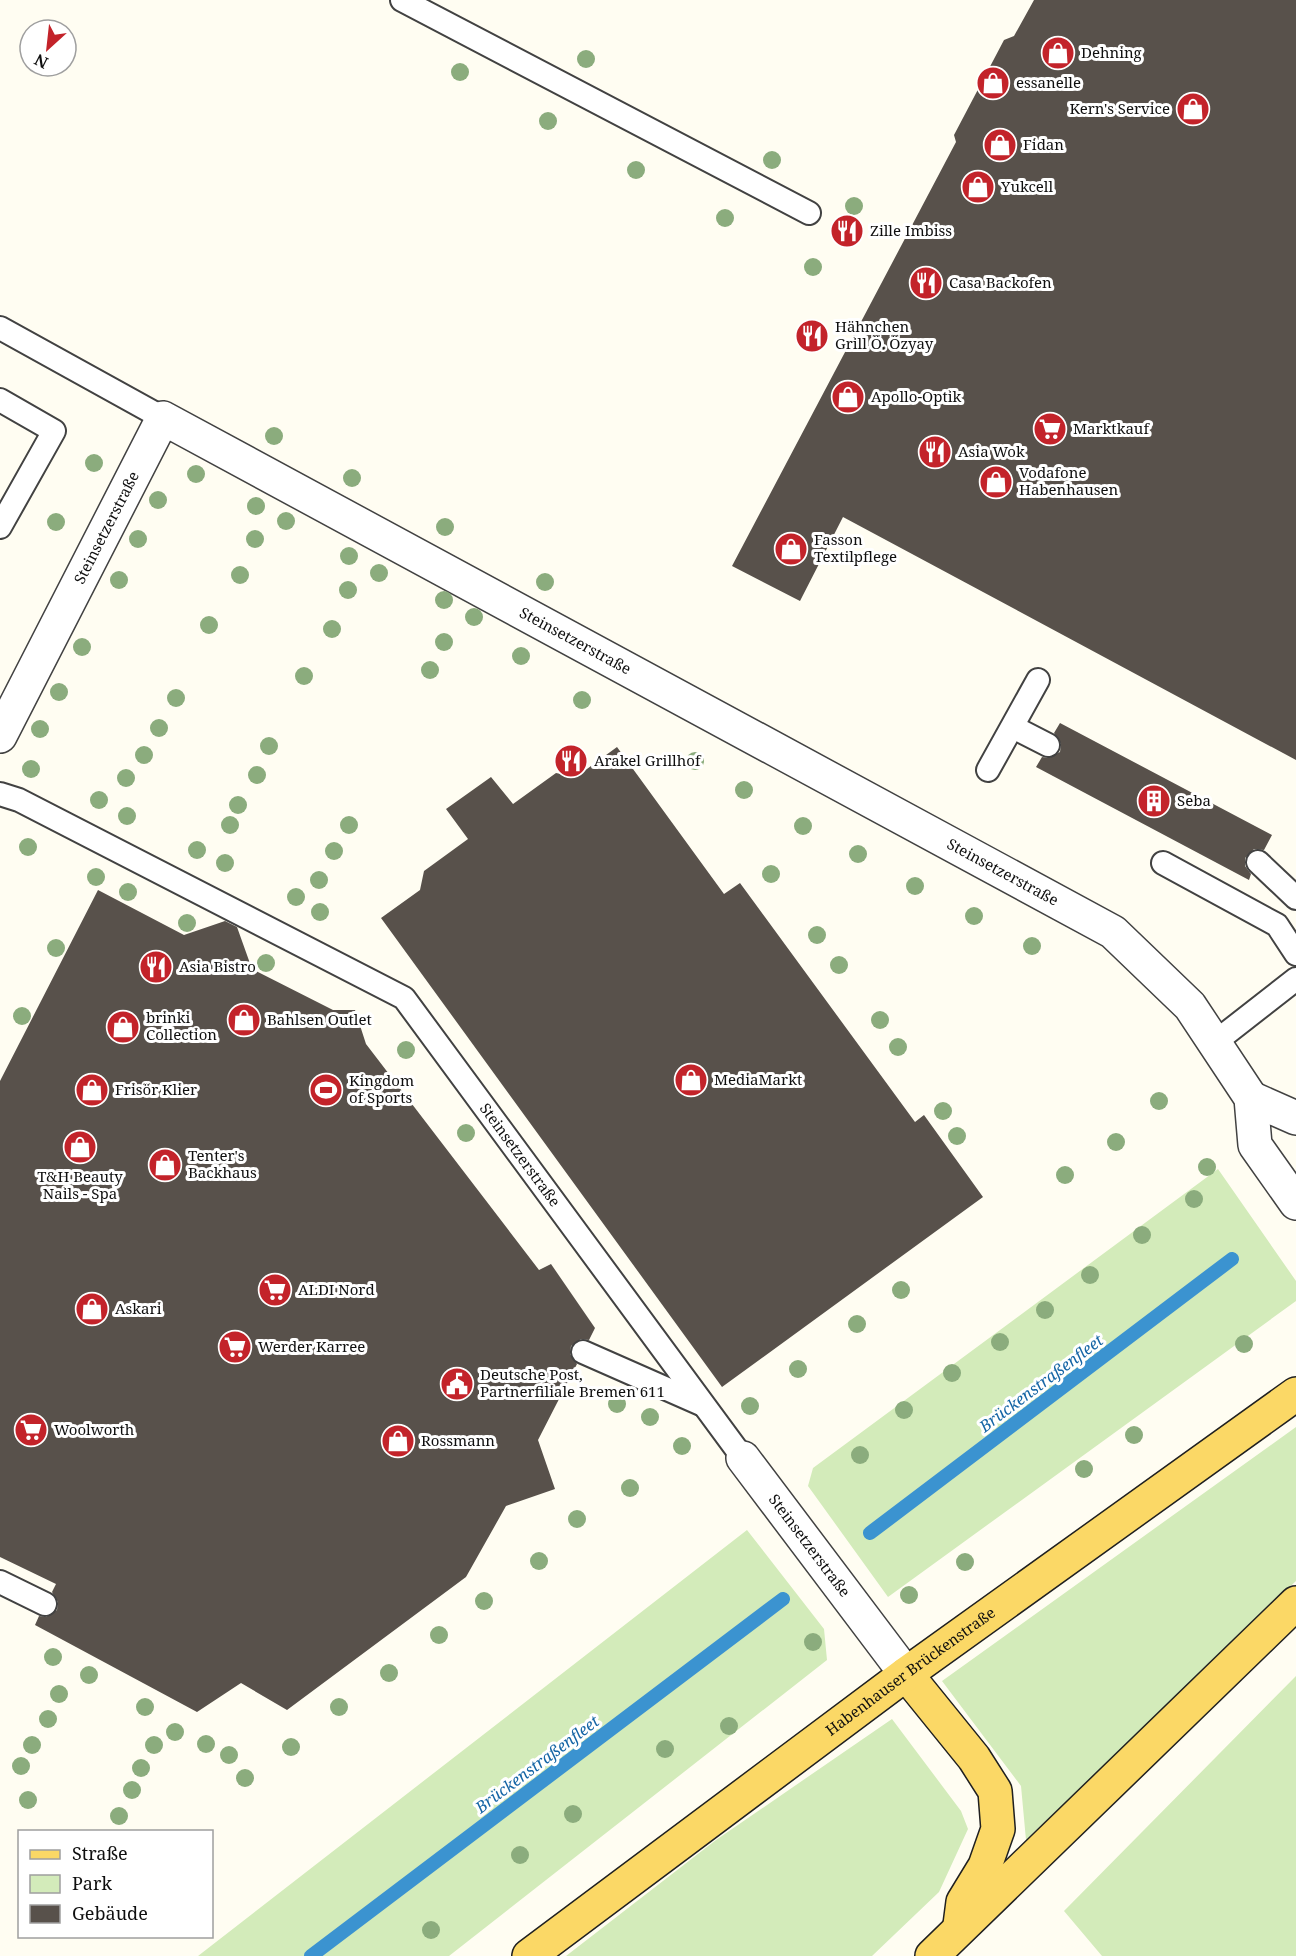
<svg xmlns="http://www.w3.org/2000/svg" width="1296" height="1956" viewBox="0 0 1296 1956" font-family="'Noto Serif',serif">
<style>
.green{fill:#d3ebba}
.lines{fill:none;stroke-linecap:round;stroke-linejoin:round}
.stream{stroke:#3b93d0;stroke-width:14}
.building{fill:#58514b}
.lane-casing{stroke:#424242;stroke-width:26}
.street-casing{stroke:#424242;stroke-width:36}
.primary-casing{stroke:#202020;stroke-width:36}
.lane{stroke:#fff;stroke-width:22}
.street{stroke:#fff;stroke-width:33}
.primary{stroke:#fbd866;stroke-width:33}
.tree{fill:#8bac7d}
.labels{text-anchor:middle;stroke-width:6;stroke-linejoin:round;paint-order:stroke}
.poi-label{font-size:15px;fill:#0f0f0f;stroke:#fff;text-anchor:start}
.street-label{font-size:15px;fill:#0f0f0f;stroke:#fff}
.water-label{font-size:16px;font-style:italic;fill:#1565a5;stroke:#fff}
</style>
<rect width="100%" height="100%" fill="#fffdf2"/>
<!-- green -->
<path class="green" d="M1218,1169L1296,1281V1301L888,1597L808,1486L813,1468Z
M1296,1427V1581L1026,1840L1021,1786L942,1681Z
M747,1530L824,1629L827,1660L449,1956H198Z
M1296,1676V1956H1102L1064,1911Z
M892,1719L961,1811L968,1829L939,1892L872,1956H566L716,1840Z"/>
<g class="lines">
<!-- stream -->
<path class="stream" d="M870,1533L1232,1259
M311,1956L783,1599"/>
</g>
<!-- building -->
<path class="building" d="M1034,0H1296V760L843,517L800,601L732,566L956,142L954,135L1004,40L1014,36Z
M1060,723L1272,835L1264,850L1254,849L1245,858V866L1251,874L1249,880L1036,767L1042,757L1049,758L1060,752L1061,744L1054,733Z
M617,747L724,894L740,883L915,1122L924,1115L983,1197L722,1387L381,918L420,890L424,871L468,839L446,809L491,777L513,804L556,773L576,777Z
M98,890L184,935L225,921L237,927L252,969L333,1010H355L366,1044L539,1270L551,1264L595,1328L589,1340L581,1339L571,1346L570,1354L577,1364L538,1440L555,1489L506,1506L466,1577L287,1710L241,1683L197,1712L35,1625L39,1616L46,1617L57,1610L58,1602L52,1592L56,1584L0,1557V1081Z"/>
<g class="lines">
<!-- lane casing -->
<g class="lane-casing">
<g id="lane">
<path d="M402,0L809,213"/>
<path d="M0,328L163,418"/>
<path d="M0,400L54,431L0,527"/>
<path d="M1013,727L1048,745"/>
<path d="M988,770L1038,680"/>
<path id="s1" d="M0,794L19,800L404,998L743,1458"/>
<path d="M1258,862L1296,898"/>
<path d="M1163,863L1277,925L1296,954"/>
<path d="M1214,1043L1296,979"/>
<path d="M583,1352L701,1404"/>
<path d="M0,1582L45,1604"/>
</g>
</g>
<!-- street casing -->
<g class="street-casing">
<g id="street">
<path id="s2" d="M0,736L163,418L1113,932L1190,1006L1251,1098L1255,1145L1296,1203"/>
<path d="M1251,1098L1296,1118"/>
<path id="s3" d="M743,1458L906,1674"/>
</g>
</g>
<!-- primary casing -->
<g class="primary-casing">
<g id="primary">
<path d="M906,1674L974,1758L995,1791L998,1829L985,1866L963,1902L960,1925"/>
<path id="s4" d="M529,1956L906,1674L1296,1394"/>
<path d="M932,1956L1296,1603"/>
</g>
</g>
<!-- lane -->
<use href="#lane" class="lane"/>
<!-- street -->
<use href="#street" class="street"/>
<!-- primary -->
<use href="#primary" class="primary"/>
</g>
<!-- trees -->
<g class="tree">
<circle cx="586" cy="59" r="9"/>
<circle cx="460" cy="72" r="9"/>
<circle cx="548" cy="121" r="9"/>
<circle cx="772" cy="160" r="9"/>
<circle cx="636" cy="170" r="9"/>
<circle cx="854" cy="206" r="9"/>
<circle cx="725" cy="218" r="9"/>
<circle cx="813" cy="267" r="9"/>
<circle cx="274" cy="436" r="9"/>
<circle cx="94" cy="463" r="9"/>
<circle cx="196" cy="474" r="9"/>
<circle cx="352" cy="478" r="9"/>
<circle cx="158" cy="500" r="9"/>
<circle cx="256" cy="506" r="9"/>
<circle cx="286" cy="521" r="9"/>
<circle cx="56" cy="522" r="9"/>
<circle cx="445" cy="527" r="9"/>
<circle cx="138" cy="539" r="9"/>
<circle cx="255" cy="539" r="9"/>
<circle cx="349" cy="556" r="9"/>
<circle cx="379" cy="573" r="9"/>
<circle cx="240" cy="575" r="9"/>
<circle cx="119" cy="580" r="9"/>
<circle cx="545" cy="582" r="9"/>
<circle cx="348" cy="590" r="9"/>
<circle cx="444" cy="600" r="9"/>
<circle cx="474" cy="617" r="9"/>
<circle cx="209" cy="625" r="9"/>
<circle cx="332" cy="629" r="9"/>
<circle cx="444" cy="642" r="9"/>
<circle cx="82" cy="647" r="9"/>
<circle cx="521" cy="656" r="9"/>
<circle cx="430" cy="670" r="9"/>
<circle cx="304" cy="676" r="9"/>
<circle cx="59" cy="692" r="9"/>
<circle cx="176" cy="698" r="9"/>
<circle cx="582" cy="700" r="9"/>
<circle cx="159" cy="728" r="9"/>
<circle cx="40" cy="729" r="9"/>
<circle cx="269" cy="746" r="9"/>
<circle cx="144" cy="755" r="9"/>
<circle cx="695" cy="761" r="9"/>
<circle cx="31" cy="769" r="9"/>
<circle cx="257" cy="775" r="9"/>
<circle cx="126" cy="778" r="9"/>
<circle cx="744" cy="790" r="9"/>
<circle cx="99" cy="800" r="9"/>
<circle cx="238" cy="805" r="9"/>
<circle cx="127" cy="816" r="9"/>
<circle cx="230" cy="825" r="9"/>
<circle cx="349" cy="825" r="9"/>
<circle cx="803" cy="826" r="9"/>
<circle cx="28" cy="847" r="9"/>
<circle cx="197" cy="850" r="9"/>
<circle cx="334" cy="851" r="9"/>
<circle cx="858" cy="854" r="9"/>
<circle cx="225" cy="863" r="9"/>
<circle cx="771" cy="874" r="9"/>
<circle cx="96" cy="877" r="9"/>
<circle cx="319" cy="880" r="9"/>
<circle cx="915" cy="886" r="9"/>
<circle cx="128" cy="892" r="9"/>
<circle cx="296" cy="897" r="9"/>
<circle cx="320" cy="912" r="9"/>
<circle cx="974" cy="916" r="9"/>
<circle cx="187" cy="923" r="9"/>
<circle cx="817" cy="935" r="9"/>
<circle cx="1032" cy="946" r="9"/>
<circle cx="56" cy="948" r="9"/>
<circle cx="266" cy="963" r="9"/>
<circle cx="839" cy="965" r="9"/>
<circle cx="22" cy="1016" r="9"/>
<circle cx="880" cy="1020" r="9"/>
<circle cx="898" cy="1047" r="9"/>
<circle cx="406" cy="1050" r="9"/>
<circle cx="1159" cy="1101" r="9"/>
<circle cx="943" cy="1111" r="9"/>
<circle cx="466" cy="1133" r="9"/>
<circle cx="957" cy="1136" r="9"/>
<circle cx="1116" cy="1142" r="9"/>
<circle cx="1207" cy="1167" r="9"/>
<circle cx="1065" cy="1175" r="9"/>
<circle cx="1194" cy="1199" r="9"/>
<circle cx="1142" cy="1235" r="9"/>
<circle cx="1090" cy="1275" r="9"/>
<circle cx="901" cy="1290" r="9"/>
<circle cx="1045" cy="1310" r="9"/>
<circle cx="857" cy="1324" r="9"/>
<circle cx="1000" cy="1342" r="9"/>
<circle cx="1244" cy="1344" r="9"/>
<circle cx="798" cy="1369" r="9"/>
<circle cx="952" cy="1373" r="9"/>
<circle cx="617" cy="1404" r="9"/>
<circle cx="750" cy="1406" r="9"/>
<circle cx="904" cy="1410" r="9"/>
<circle cx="650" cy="1417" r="9"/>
<circle cx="1134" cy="1435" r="9"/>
<circle cx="682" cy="1446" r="9"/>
<circle cx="860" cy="1455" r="9"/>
<circle cx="1084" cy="1469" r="9"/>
<circle cx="630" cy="1488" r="9"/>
<circle cx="577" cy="1519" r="9"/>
<circle cx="539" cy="1561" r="9"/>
<circle cx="965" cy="1562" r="9"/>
<circle cx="909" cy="1595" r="9"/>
<circle cx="484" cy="1601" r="9"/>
<circle cx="439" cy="1635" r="9"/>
<circle cx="813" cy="1642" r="9"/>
<circle cx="53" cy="1657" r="9"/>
<circle cx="389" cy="1673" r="9"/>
<circle cx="89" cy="1675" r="9"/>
<circle cx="59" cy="1694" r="9"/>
<circle cx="145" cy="1707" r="9"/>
<circle cx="339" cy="1707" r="9"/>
<circle cx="48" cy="1719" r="9"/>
<circle cx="729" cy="1726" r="9"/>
<circle cx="175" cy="1732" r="9"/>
<circle cx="206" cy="1744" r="9"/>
<circle cx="32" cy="1745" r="9"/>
<circle cx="154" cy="1745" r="9"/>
<circle cx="291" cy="1747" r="9"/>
<circle cx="665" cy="1749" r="9"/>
<circle cx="229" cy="1755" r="9"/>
<circle cx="21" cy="1766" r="9"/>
<circle cx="141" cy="1768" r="9"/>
<circle cx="245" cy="1778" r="9"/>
<circle cx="132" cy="1790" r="9"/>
<circle cx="28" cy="1800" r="9"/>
<circle cx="573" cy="1814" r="9"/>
<circle cx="119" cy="1816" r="9"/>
<circle cx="520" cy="1855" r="9"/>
<circle cx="431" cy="1930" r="9"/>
</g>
<!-- icons -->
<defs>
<g id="shop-disc" transform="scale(1.725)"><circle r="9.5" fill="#c3232a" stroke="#fff"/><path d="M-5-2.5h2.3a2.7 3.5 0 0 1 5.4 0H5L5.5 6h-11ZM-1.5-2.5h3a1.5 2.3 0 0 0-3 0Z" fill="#fff"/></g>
<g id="restaurant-disc" transform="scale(1.725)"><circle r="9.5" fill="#c3232a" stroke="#fff"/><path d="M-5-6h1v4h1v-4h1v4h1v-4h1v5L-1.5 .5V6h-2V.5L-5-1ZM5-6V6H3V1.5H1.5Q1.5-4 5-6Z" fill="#fff"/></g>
<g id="supermarket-disc" transform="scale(1.725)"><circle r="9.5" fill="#c3232a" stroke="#fff"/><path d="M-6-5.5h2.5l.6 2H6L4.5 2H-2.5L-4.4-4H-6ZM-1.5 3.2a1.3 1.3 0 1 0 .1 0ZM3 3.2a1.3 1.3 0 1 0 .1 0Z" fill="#fff"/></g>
<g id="building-disc" transform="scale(1.725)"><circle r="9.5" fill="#c3232a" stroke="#fff"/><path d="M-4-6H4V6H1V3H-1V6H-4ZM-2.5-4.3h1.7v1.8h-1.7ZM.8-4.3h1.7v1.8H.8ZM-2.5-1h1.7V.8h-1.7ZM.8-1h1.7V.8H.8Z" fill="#fff"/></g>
<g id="stadium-disc" transform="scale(1.725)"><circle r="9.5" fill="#c3232a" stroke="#fff"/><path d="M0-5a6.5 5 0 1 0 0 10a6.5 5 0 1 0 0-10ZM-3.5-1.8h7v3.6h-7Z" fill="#fff"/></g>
<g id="civic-disc" transform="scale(1.725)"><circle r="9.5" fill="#c3232a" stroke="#fff"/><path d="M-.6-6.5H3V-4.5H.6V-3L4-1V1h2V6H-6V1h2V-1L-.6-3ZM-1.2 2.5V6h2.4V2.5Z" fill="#fff"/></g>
</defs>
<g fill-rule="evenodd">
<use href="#shop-disc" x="1058" y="53"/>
<use href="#shop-disc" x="993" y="83"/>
<use href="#shop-disc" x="1193" y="109"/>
<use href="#shop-disc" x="1000" y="145"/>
<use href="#shop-disc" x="978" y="187"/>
<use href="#restaurant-disc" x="847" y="231"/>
<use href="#restaurant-disc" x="926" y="283"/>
<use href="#restaurant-disc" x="812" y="336"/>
<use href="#shop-disc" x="848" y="397"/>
<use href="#supermarket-disc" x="1050" y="429"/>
<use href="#restaurant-disc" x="935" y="452"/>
<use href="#shop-disc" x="996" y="482"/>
<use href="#shop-disc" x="791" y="549"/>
<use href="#restaurant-disc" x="571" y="761"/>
<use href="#building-disc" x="1154" y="801"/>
<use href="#restaurant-disc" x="156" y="967"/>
<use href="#shop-disc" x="244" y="1020"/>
<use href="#shop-disc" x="123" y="1027"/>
<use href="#shop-disc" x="691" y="1080"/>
<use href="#shop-disc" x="92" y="1090"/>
<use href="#stadium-disc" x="326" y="1090"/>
<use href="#shop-disc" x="80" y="1147"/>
<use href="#shop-disc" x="165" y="1165"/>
<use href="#supermarket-disc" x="275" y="1290"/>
<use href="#shop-disc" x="92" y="1309"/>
<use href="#supermarket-disc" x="235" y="1347"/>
<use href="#civic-disc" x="457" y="1384"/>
<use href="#supermarket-disc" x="31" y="1430"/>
<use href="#shop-disc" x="398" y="1441"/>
</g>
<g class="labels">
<!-- poi labels -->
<g class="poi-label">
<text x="1081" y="58">Dehning</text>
<text x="1016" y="88">essanelle</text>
<text x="1170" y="114" text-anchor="end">Kern's Service</text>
<text x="1023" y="150">Fidan</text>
<text x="1001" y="192">Yukcell</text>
<text x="870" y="236">Zille Imbiss</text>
<text x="949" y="288">Casa Backofen</text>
<text x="835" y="332">Hähnchen<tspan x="835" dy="17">Grill Ö. Özyay</tspan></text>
<text x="871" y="402">Apollo-Optik</text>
<text x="1073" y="434">Marktkauf</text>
<text x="958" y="457">Asia Wok</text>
<text x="1019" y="478">Vodafone<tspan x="1019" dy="17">Habenhausen</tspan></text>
<text x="814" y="545">Fasson<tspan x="814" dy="17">Textilpflege</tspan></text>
<text x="594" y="766">Arakel Grillhof</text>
<text x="1177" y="806">Seba</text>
<text x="179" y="972">Asia Bistro</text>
<text x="146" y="1023">brinki<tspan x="146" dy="17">Collection</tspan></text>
<text x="267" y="1025">Bahlsen Outlet</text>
<text x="714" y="1085">MediaMarkt</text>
<text x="349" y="1086">Kingdom<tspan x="349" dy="17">of Sports</tspan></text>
<text x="115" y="1095">Frisör Klier</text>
<text x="188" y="1161">Tenter's<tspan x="188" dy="17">Backhaus</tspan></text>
<text x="80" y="1182" text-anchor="middle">T&amp;H Beauty<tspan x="80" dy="17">Nails - Spa</tspan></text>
<text x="298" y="1295">ALDI Nord</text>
<text x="115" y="1314">Askari</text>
<text x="258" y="1352">Werder Karree</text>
<text x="480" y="1380">Deutsche Post,<tspan x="480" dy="17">Partnerfiliale Bremen 611</tspan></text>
<text x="54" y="1435">Woolworth</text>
<text x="421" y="1446">Rossmann</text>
</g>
<!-- street labels -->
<g class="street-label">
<text dy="5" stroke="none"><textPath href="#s2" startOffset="234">Steinsetzerstraße</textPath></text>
<text dy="5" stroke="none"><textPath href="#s2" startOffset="826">Steinsetzerstraße</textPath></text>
<text dy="5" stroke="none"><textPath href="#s2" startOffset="1312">Steinsetzerstraße</textPath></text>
<text dy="5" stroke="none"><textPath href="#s1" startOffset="648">Steinsetzerstraße</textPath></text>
<text dy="5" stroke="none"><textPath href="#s3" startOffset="110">Steinsetzerstraße</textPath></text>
<text dy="5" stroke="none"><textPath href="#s4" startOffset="476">Habenhauser Brückenstraße</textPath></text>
</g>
<!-- water labels -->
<g class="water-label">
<text transform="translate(1041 1383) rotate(-37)" y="6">Brückenstraßenfleet</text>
<text transform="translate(537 1764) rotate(-37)" y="6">Brückenstraßenfleet</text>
</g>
</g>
<!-- legend -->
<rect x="18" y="1830" width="195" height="108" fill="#ffffff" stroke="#9f9f9f" stroke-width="1.5"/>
<rect x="30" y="1850" width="30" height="9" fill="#fbd866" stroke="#9f9f9f" stroke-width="1.5"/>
<text x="72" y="1860" font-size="18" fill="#0f0f0f">Straße</text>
<rect x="30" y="1875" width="30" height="18" fill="#d3ebba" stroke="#9f9f9f" stroke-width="1.5"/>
<text x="72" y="1890" font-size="18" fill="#0f0f0f">Park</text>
<rect x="30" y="1905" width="30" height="18" fill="#58514b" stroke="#9f9f9f" stroke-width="1.5"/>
<text x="72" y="1920" font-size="18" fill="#0f0f0f">Gebäude</text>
<!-- north arrow -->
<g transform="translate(48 48) rotate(207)"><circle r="28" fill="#ffffff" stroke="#9f9f9f" stroke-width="1.5"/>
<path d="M0-4.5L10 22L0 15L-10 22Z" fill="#c3232a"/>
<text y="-9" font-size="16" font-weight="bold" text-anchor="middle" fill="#0f0f0f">N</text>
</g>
</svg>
